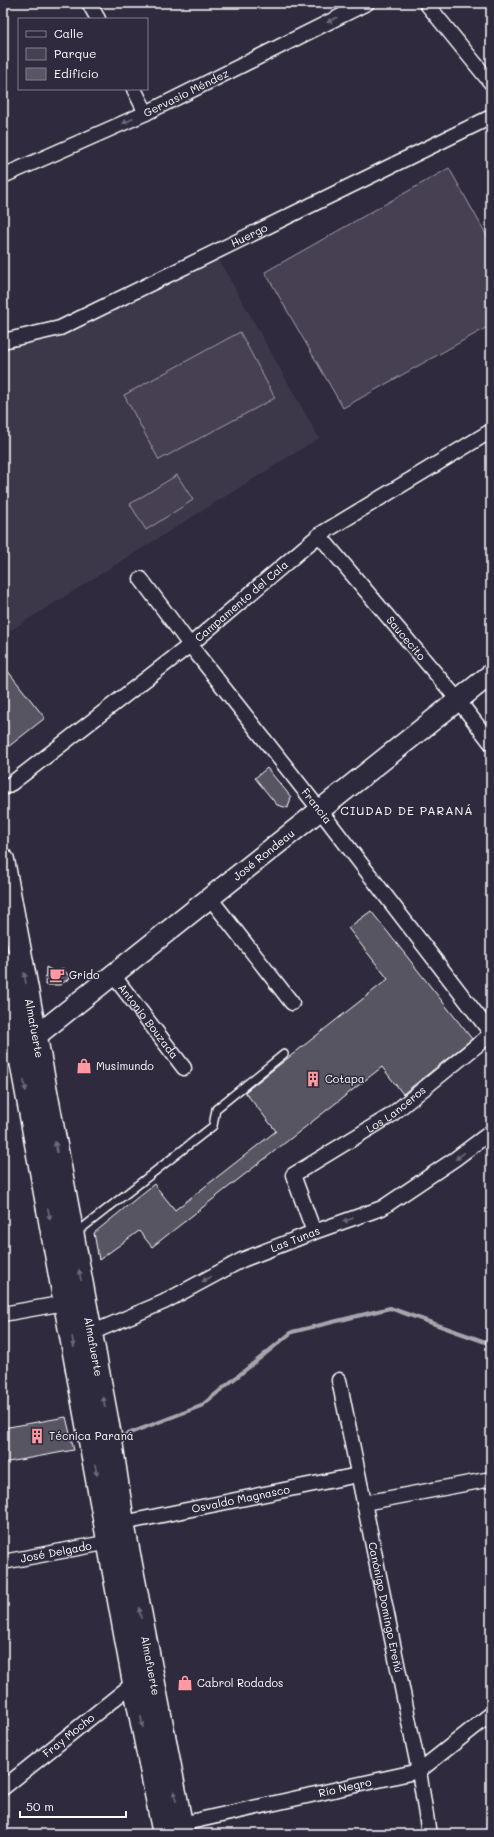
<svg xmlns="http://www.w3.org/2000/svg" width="494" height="1837" viewBox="0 0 494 1837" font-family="Mali,sans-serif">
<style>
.built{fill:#3c3749}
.green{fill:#464152;stroke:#a2a0a8}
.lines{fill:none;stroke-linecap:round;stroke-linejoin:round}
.stream{stroke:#a7a6ad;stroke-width:4}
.building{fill:#595564;stroke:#fff}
.lane-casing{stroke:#fff;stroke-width:10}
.street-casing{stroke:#fff;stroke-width:17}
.secondary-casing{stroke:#fff;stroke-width:23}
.primary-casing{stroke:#fff;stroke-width:25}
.lane{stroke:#2f2a3d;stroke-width:7}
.street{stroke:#2f2a3d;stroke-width:14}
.secondary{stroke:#2f2a3d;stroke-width:20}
.primary{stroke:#2f2a3d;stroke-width:22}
.oneway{fill:#6d6a77}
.labels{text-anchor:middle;stroke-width:3;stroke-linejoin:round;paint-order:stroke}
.street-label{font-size:11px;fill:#fff;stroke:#2f2a3d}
.poi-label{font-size:11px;fill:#fff;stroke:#2f2a3d;text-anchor:start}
.neighbourhood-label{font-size:12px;letter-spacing:1px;fill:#fff;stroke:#2f2a3d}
</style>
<rect width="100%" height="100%" fill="#2f2a3d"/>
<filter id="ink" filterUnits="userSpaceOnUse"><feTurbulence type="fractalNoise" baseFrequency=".025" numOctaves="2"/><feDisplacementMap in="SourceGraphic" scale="8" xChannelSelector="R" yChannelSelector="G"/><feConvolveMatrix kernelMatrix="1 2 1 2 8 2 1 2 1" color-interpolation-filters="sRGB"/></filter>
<g filter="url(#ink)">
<!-- built -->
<path class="built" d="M214,251L319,438L3,635V341L60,328Z"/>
<!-- green -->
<path class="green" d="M449,168L491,243V325L343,408L265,272Z
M240,332L275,398L159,460L124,395Z
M177,475L193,500L146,530L130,504Z"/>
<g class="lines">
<!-- stream -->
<path class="stream" d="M117,1438L201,1406L292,1332L390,1308L491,1344"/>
</g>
<!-- building -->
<path class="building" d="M3,665L45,718L8,747L3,723Z
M267,768L291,797L288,808L277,805L255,778Z
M371,911L472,1039L403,1094L382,1067L152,1247L139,1231L99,1260L94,1233L154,1184L175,1210L276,1131L245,1092L388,979L348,928Z
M46,967L57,973L63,968L70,978L60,985H45Z
M66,1417L74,1450L3,1463V1428Z"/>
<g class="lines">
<!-- lane casing -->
<g class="lane-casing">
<path id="lane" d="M76,1233L213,1126L216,1109L284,1054"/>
</g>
<!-- street casing -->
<g class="street-casing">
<g id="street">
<path d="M89,3L98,19"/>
<path d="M426,3L491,83"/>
<path d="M134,89L146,113"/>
<path id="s1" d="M3,176L146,113L367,3"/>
<path id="s2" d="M3,341L60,328L491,117"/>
<path id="s3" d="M319,535L458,700L491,743"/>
<path id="s4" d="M141,579L190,645L319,809L491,1033"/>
<path id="s5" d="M3,788L12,783L190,645L319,535L491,431"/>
<path d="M210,898L292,1003"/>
<path id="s6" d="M113,975L184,1068"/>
<path d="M3,1060L23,1044"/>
<path id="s7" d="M314,1232L293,1175L390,1116L491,1034"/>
<path d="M3,1314L65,1303"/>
<path id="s8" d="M91,1333L164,1302L242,1260L314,1232L382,1208L455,1159L491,1132"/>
<path id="s9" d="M339,1380L419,1771L429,1834"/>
<path d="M364,1503L491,1479"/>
<path id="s10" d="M123,1523L358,1475"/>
<path id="s11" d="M3,1562L110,1542"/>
<path id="s12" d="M3,1788L134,1683"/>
<path id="s13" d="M181,1824L419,1771L491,1714"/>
</g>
</g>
<!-- secondary casing -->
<g class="secondary-casing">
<g id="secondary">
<path id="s14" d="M36,1036L491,674"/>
</g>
</g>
<!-- primary casing -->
<g class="primary-casing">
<g id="primary">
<path id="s15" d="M3,860L111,1441L123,1523L183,1834"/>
<path d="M3,962L134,1683L164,1834"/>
</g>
</g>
<!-- lane -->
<use href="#lane" class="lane"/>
<!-- street -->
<use href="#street" class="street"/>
<!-- secondary -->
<use href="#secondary" class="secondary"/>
<!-- primary -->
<use href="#primary" class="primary"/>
</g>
<!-- one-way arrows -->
<defs><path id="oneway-solid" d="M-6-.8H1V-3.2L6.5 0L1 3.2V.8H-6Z"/></defs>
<g class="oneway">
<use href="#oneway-solid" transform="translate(332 20) rotate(153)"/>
<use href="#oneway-solid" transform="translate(128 121) rotate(156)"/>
<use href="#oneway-solid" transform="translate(25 978) rotate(-100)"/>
<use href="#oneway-solid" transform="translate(25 1086) rotate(79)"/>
<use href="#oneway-solid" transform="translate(56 1147) rotate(-101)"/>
<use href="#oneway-solid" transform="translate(460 1156) rotate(143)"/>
<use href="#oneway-solid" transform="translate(49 1214) rotate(79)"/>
<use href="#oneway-solid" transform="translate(348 1220) rotate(161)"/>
<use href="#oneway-solid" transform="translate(80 1275) rotate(-101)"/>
<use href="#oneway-solid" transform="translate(207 1279) rotate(151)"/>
<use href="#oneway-solid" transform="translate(73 1342) rotate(80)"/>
<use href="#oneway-solid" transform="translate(104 1402) rotate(-100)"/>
<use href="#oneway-solid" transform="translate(96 1470) rotate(80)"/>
<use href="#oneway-solid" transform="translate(140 1613) rotate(-101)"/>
<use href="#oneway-solid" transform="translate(142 1722) rotate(79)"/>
<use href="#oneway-solid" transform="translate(175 1796) rotate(-101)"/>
</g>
</g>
<!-- icons -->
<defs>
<g id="cafe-bare" transform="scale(1.2)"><path d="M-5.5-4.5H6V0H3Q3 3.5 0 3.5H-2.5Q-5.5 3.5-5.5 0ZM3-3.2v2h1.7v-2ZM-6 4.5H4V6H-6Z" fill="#ff9aa2" stroke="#2f2a3d" stroke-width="2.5" paint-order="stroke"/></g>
<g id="shop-bare" transform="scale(1.2)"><path d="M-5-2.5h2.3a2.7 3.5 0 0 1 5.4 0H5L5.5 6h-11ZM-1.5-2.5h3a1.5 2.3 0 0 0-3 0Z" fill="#ff9aa2" stroke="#2f2a3d" stroke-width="2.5" paint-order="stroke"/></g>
<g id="building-bare" transform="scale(1.2)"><path d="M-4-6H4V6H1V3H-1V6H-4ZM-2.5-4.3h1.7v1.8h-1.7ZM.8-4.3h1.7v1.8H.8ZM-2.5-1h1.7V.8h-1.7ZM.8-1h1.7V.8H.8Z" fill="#ff9aa2" stroke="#2f2a3d" stroke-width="2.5" paint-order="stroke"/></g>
</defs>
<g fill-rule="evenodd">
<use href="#cafe-bare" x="57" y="975"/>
<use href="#shop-bare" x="84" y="1066"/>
<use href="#building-bare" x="313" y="1079"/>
<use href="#building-bare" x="37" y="1436"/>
<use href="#shop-bare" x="185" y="1683"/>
</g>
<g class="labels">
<!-- street labels -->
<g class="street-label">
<text dy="4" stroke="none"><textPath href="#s1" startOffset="201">Gervasio Méndez</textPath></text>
<text dy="4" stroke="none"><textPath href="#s2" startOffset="269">Huergo</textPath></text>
<text dy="4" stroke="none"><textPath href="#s5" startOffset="303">Campamento del Cala</textPath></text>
<text dy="4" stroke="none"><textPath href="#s3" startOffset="135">Saucecito</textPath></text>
<text dy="4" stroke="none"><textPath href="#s4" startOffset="287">Francia</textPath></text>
<text dy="4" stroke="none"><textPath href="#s14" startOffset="291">José Rondeau</textPath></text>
<text dy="4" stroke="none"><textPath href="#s6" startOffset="58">Antonio Bouzada</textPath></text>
<text dy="4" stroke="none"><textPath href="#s15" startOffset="171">Almafuerte</textPath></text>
<text dy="4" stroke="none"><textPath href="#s7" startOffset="183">Los Lanceros</textPath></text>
<text dy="4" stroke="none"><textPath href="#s8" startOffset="225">Las Tunas</textPath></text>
<text dy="4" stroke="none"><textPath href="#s15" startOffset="495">Almafuerte</textPath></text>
<text dy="4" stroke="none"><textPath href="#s10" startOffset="120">Osvaldo Magnasco</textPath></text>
<text dy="4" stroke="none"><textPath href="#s11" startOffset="54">José Delgado</textPath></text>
<text dy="4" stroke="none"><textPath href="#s9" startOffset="232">Canónigo Domingo Ereñú</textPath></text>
<text dy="4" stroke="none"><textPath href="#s15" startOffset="819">Almafuerte</textPath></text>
<text dy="4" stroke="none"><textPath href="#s12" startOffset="84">Fray Mocho</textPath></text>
<text dy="4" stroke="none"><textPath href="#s13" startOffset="168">Río Negro</textPath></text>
</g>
<!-- poi labels -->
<g class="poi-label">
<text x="69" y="979">Grido</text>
<text x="96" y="1070">Musimundo</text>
<text x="325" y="1083">Cotapa</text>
<text x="49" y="1440">Técnica Paraná</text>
<text x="197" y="1687">Cabrol Rodados</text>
</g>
<!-- neighbourhood labels -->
<g class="neighbourhood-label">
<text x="407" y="815">CIUDAD DE PARANÁ</text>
</g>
</g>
<!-- margin -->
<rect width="494" height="1837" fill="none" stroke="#2f2a3d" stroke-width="16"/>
<rect x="8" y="8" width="478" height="1821" fill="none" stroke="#fff" stroke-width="1.5" filter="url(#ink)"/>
<!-- legend -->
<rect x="18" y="18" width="130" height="72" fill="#2f2a3d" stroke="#827f8b"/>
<rect x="26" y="31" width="20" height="6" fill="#2f2a3d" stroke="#827f8b"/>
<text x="54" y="38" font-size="12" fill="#ffffff">Calle</text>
<rect x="26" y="48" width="20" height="12" fill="#464152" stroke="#827f8b"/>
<text x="54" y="58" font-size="12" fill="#ffffff">Parque</text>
<rect x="26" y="68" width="20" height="12" fill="#595564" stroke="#827f8b"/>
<text x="54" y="78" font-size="12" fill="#ffffff">Edificio</text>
<!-- scale -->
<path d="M20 1811v6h106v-6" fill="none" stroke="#ffffff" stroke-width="2"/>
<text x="26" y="1811" font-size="12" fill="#ffffff" stroke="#2f2a3d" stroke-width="3" paint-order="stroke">50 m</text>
</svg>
